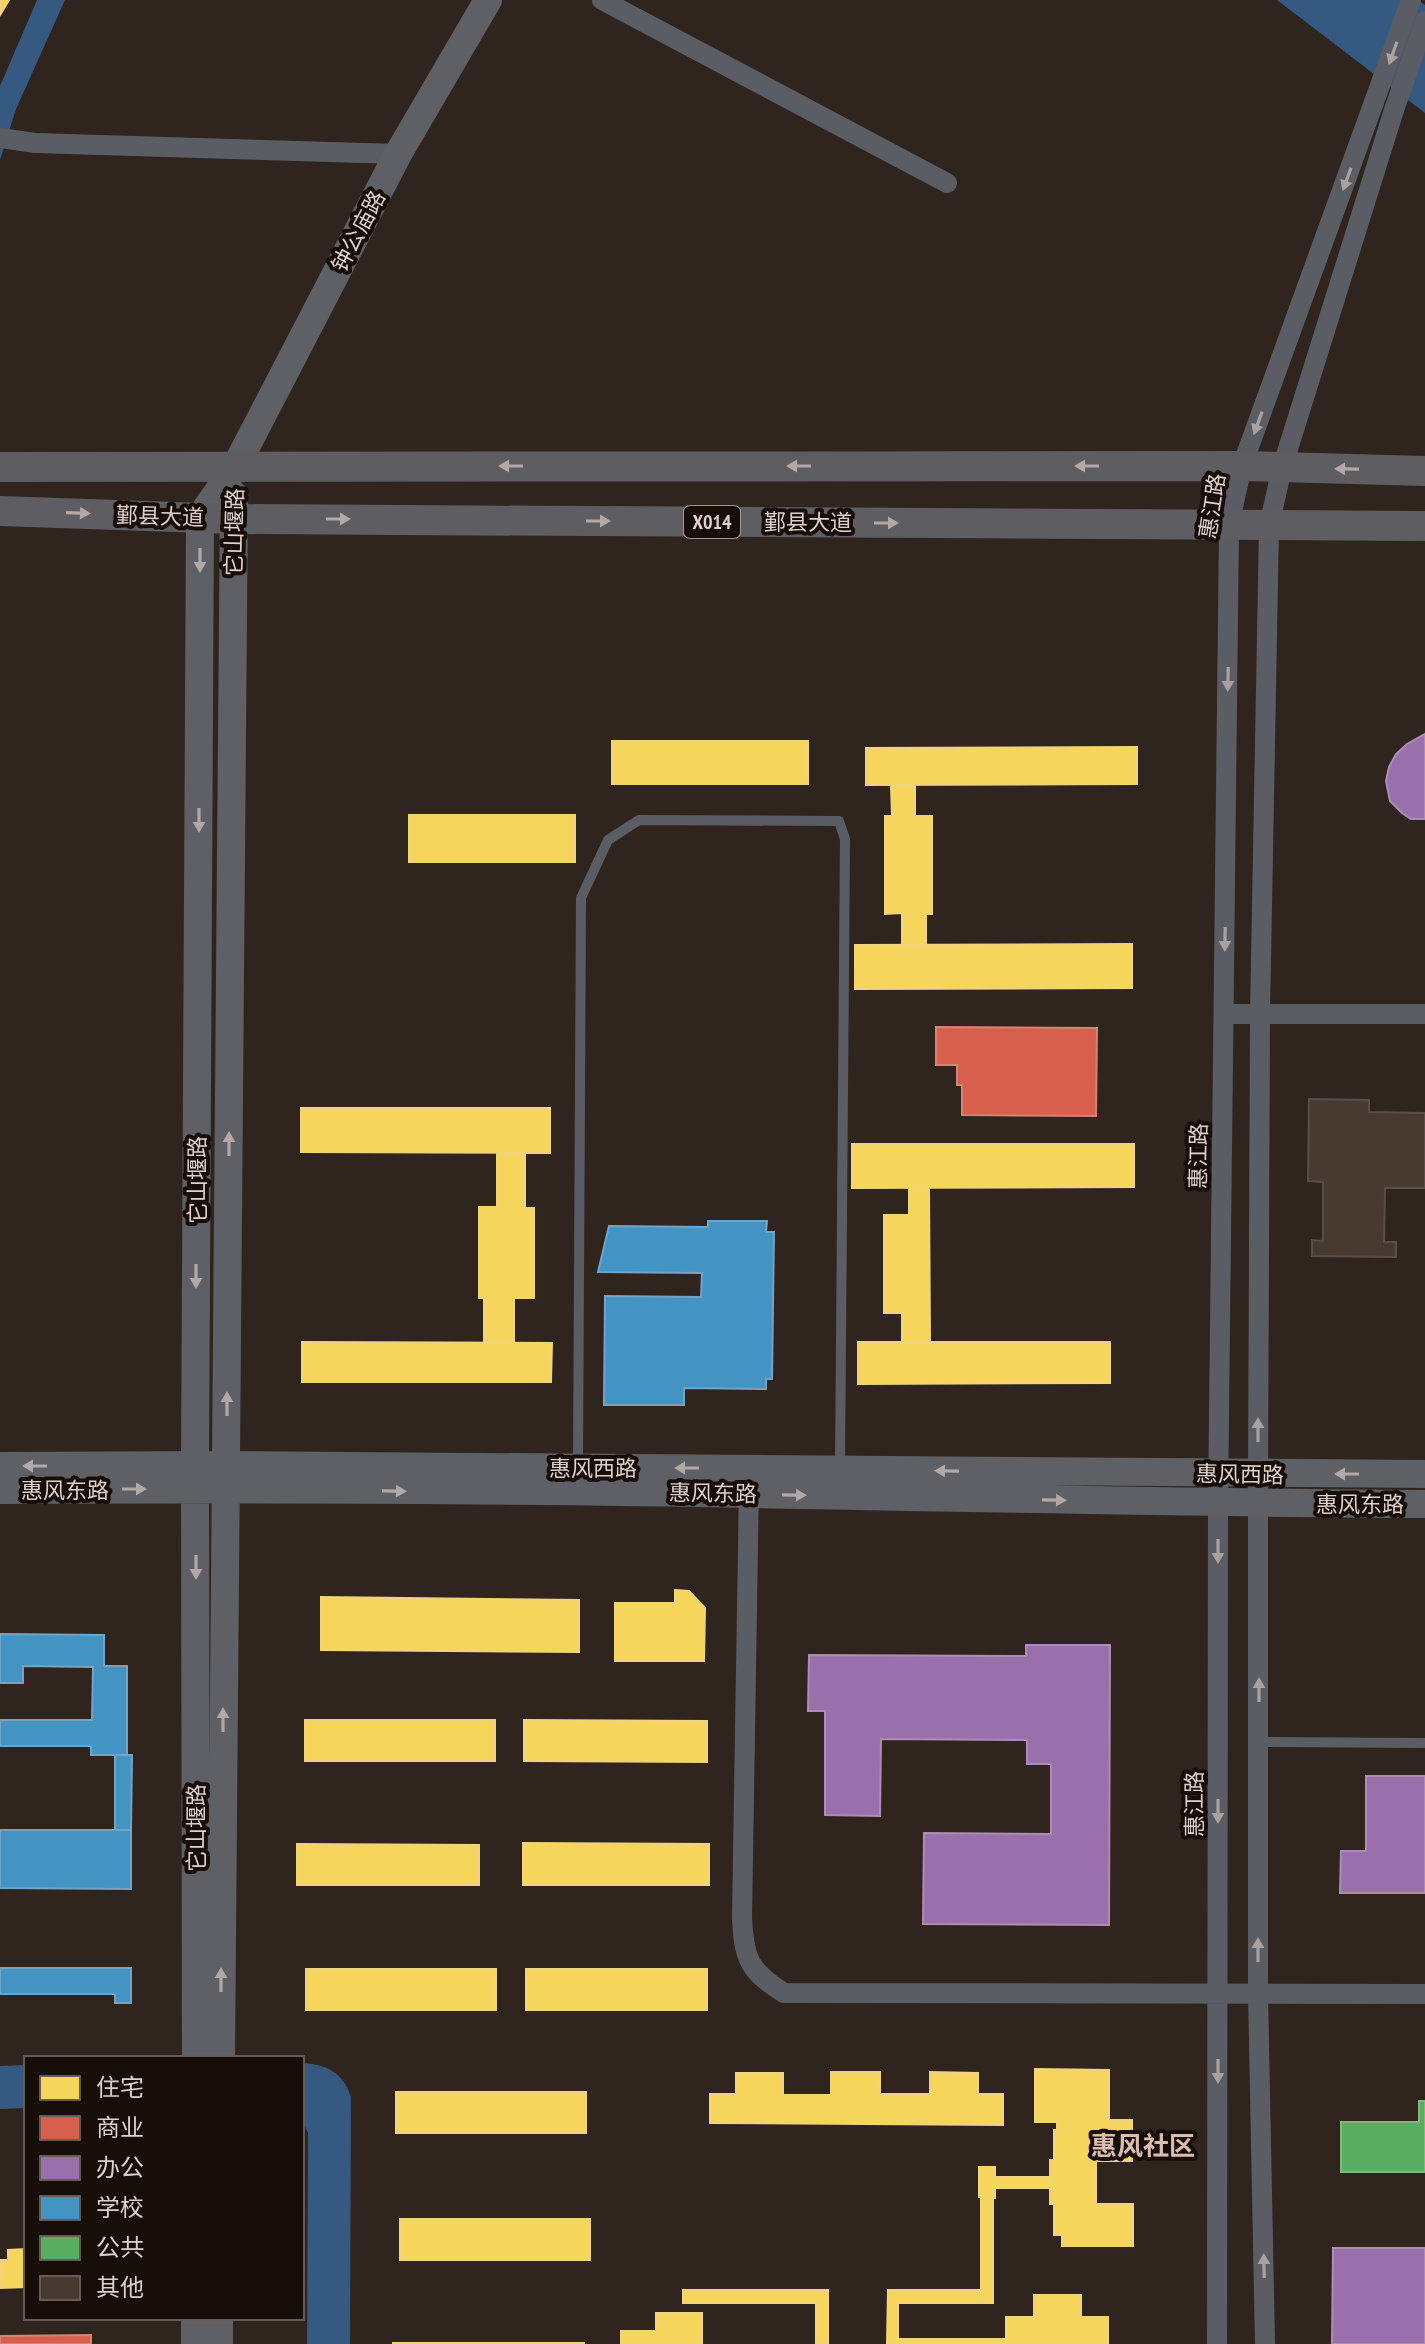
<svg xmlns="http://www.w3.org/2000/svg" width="1425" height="2344" viewBox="0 0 1425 2344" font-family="'PT Sans Narrow','Noto Sans SC',sans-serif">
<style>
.water{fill:#365981}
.homes{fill:#f6d55c;stroke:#efd47d;stroke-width:2}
.shops{fill:#d6604d;stroke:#d98272;stroke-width:2}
.offices{fill:#9970ab;stroke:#ae8db4;stroke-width:2}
.schools{fill:#4393c3;stroke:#72a5c5;stroke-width:2}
.public{fill:#5aae61;stroke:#82b880;stroke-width:2}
.building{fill:#483931;stroke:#594f49;stroke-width:2}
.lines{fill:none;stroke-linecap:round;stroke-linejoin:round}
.lane{stroke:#5a5e64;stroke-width:10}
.street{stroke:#5a5e64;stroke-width:20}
.secondary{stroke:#5e6065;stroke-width:28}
.primary{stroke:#5e5e62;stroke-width:30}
.oneway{fill:#aaa2a1}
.oneway2{fill:#b2a8a5}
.oneway3{fill:#b2a9a6}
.labels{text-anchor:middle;stroke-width:8;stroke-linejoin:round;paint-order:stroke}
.shield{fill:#170d09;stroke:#a3968f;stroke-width:2}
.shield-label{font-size:20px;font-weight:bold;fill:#dfd0c9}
.street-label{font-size:22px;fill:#dfd0c9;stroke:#170d09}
.quarter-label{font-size:26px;font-weight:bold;fill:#dbbdb0;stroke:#170d09}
</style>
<rect width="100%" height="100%" fill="#30241e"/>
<!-- water -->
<path class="water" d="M37,0H65L16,109L0,160V86Z
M1277,0H1418L1425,5V113Z
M302,2063C326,2064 344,2073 351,2097L350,2344H307L308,2133L302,2120Z
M26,2065V2108L0,2109V2066Z"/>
<!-- homes -->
<path class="homes" d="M0,0H9L0,15Z
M612,741H808V784H612Z
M1137,747V784L866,785V748Z
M891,785H915V816H932V914H926V945H902V913L885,914V816H892Z
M409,815H575V862H409Z
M1132,944V988L855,989V945Z
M301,1108H550V1153L301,1152Z
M852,1144H1134V1187L852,1188Z
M497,1153H525V1208H534V1298H514V1343H484V1298H479V1207H497Z
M909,1188H929L930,1342H902V1313H884V1215H909Z
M302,1342L552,1343L551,1382H302Z
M858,1342H1110V1383L858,1384Z
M675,1590L689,1591L705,1608L704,1661H615V1603H675Z
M321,1597L579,1600V1652L321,1650Z
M305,1720H495V1761H305Z
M524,1720L707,1721V1762L524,1761Z
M523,1843L709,1844V1885H523Z
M297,1844L479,1845V1885H297Z
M306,1969H496V2010H306Z
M526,1969H707V2010H526Z
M1035,2069L1109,2070V2120H1132V2161H1096V2204H1133V2246H1062V2235H1054V2204H1050V2160H1054V2130H1057V2122H1035Z
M831,2072H880V2094H930V2072L978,2073V2094H1003V2125L710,2123V2094H736V2073H783V2095H831Z
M396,2092H586V2133H396Z
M979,2167H995V2177H1050V2188H995V2198H993V2303H981V2197H979Z
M400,2219H590V2260H400Z
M26,2249V2287L0,2288V2260H8V2250Z
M683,2290H828V2344H816V2303H683Z
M888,2290H981V2303H898V2339H1006V2344H887Z
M1034,2295H1081V2317H1108V2344H1006V2317H1034Z
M656,2313H702V2344H621V2331H656Z
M393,2343H584V2344H393Z"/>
<!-- shops -->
<path class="shops" d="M936,1027L1097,1028L1096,1116L962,1115V1085H957V1065H936Z
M91,2335V2344H0V2336Z"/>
<!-- offices -->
<path class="offices" d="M1425,734V819H1411L1402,813L1390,801L1386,781L1389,767L1396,754L1407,744Z
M1026,1645H1110L1109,1925L923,1924L924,1833L1051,1834V1764H1027V1740L881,1739L880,1816L825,1815V1711H808L809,1655L1026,1656Z
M1366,1776H1425V1893H1340L1341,1851H1366Z
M1333,2248H1425V2344H1332Z"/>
<!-- schools -->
<path class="schools" d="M708,1221H767L766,1232H774L772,1379H766V1389L684,1388V1405H604L605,1296L701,1297L702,1273L598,1272L609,1226L708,1227Z
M0,1634L104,1635V1666H127V1755H91V1746H0V1720H92L93,1667L23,1666V1683H0Z
M115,1755H132L131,1830H115Z
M0,1830H131V1889L0,1888Z
M0,1968H131V2003H115V1994H0Z"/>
<!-- public -->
<path class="public" d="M1419,2101H1425V2172H1341V2122H1419Z"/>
<!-- building -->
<path class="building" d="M1309,1099L1369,1100V1112L1425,1113V1188H1385L1384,1242H1396V1257L1312,1256V1240L1323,1241V1182L1308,1181Z"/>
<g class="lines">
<!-- lane -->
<path class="lane" d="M578,1466L581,898L608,840L639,820L839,821L845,839L840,1467
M1259,1742L1425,1743"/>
<!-- street -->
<path class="street" d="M602,0L947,183
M0,138L35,143L398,154
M1224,1014H1425
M749,1483L742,1918C744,1959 749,1971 784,1993L1425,1994
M1217,2344L1218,1503L1229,525L1242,466L1411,0
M1265,2344L1258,1994V1474L1260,1014L1269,526L1282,468L1394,110L1425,21"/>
<!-- secondary -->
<path class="secondary" d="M0,1466L226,1465L1425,1474
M0,1490C251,1489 501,1489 752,1494C976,1498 1201,1503 1425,1504
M196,2058L195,1465L200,517L236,466L398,154L488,0
M221,2058L234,495
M195,2344V2318
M219,2344V2318"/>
<!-- primary -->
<path class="primary" d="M0,467L1242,466L1425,471
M0,511L233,519L1425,526"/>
</g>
<!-- one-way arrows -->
<defs><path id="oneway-solid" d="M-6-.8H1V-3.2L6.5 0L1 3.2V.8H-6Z" transform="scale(2)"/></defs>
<g class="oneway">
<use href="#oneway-solid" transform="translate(1393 53) rotate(109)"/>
<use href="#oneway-solid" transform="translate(1347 179) rotate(110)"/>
<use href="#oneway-solid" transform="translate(1258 423) rotate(110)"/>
<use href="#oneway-solid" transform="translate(1228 679) rotate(91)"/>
<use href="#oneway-solid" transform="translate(1225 939) rotate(91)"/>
<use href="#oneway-solid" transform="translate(1258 1430) rotate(-90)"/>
<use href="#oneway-solid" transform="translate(1218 1551) rotate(90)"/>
<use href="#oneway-solid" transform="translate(1259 1690) rotate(-90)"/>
<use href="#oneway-solid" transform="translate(1218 1811) rotate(90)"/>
<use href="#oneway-solid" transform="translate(1258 1950) rotate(-90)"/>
<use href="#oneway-solid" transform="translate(1218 2071) rotate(90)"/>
<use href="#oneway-solid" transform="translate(1264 2266) rotate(-91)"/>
</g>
<g class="oneway2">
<use href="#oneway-solid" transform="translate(511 466) rotate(-180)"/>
<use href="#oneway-solid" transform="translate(799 466) rotate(-180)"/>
<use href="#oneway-solid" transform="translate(1087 466) rotate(-180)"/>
<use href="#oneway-solid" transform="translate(1347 469) rotate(-179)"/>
<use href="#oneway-solid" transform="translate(78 513) rotate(2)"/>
<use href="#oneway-solid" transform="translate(338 519)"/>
<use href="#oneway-solid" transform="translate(598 521)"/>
<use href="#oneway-solid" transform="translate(886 523)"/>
</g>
<g class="oneway3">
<use href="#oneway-solid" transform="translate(200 560) rotate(90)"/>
<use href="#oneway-solid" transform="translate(199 820) rotate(90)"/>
<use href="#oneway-solid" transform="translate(229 1144) rotate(-90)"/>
<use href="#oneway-solid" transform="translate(196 1276) rotate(90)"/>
<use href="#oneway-solid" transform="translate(227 1404) rotate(-90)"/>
<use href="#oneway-solid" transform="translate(35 1466) rotate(180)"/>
<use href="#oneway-solid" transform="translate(687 1468) rotate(-180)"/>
<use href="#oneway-solid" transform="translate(947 1471) rotate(-179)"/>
<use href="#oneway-solid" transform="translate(1347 1474) rotate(180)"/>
<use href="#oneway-solid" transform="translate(134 1489)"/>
<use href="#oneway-solid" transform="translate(394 1491) rotate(1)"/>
<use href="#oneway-solid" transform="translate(794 1495) rotate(1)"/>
<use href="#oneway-solid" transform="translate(1054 1500) rotate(1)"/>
<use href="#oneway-solid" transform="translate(196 1567) rotate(90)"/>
<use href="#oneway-solid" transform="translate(223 1720) rotate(-90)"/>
<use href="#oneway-solid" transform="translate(221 1980) rotate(-90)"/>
</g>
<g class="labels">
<!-- shield labels -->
<rect class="shield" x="684" y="506" width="56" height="32" rx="6"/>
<g class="shield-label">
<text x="712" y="529">X014</text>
</g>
<!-- street labels -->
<g class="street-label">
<text transform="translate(358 231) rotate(-62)" y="8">钟公庙路</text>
<text transform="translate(1212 506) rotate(-81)" y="8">惠江路</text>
<text transform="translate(160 516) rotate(2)" y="8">鄞县大道</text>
<text x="808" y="530">鄞县大道</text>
<text transform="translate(234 532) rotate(-89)" y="8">它山堰路</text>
<text transform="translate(1198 1156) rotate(-89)" y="8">惠江路</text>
<text transform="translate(197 1180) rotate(-90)" y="8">它山堰路</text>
<text x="593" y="1476">惠风西路</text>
<text transform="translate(1240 1474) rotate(1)" y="8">惠风西路</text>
<text x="65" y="1498">惠风东路</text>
<text transform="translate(713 1493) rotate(1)" y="8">惠风东路</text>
<text x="1360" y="1512">惠风东路</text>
<text transform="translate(1194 1804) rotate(-90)" y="8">惠江路</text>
<text transform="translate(196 1828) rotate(-90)" y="8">它山堰路</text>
</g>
<!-- quarter labels -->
<g class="quarter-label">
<text x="1143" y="2155">惠风社区</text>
</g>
</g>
<!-- legend -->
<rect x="24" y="2056" width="280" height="264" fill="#170d09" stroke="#675b56" stroke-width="2"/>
<rect x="40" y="2076" width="40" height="24" fill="#f6d55c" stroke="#675b56" stroke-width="2"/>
<text x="96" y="2096" font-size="24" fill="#dfd0c9">住宅</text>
<rect x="40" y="2116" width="40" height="24" fill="#d6604d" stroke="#675b56" stroke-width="2"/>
<text x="96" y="2136" font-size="24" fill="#dfd0c9">商业</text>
<rect x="40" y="2156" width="40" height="24" fill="#9970ab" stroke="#675b56" stroke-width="2"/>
<text x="96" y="2176" font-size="24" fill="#dfd0c9">办公</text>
<rect x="40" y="2196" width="40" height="24" fill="#4393c3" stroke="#675b56" stroke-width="2"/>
<text x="96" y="2216" font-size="24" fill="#dfd0c9">学校</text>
<rect x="40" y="2236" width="40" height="24" fill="#5aae61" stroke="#675b56" stroke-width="2"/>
<text x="96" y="2256" font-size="24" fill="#dfd0c9">公共</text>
<rect x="40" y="2276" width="40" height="24" fill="#483931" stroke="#675b56" stroke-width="2"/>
<text x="96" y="2296" font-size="24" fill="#dfd0c9">其他</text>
</svg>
